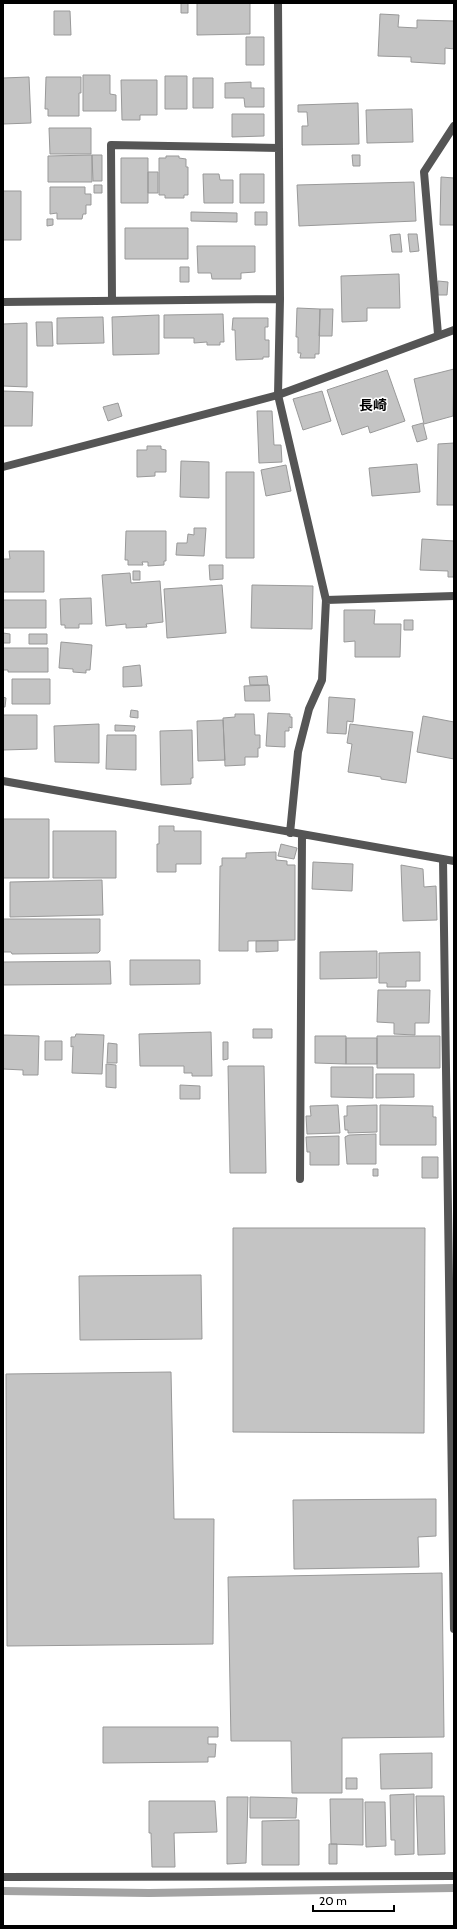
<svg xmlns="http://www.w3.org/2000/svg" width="457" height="1929" viewBox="0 0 457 1929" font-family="Cabin,'Noto Sans JP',sans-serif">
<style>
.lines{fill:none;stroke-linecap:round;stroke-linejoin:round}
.stream{stroke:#a3a3a3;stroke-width:8}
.building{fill:#c4c4c4;stroke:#999}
.minor{stroke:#555;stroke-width:8}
.tertiary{stroke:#555;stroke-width:8}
.labels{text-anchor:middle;stroke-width:3;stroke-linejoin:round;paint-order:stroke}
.quarter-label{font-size:14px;font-weight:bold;fill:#000;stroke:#fff}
</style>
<rect width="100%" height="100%" fill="#fff"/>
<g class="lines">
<!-- stream -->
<path class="stream" d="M3,1891L149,1893L454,1888"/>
</g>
<!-- building -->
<path class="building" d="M181,3H188V13H181Z
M197,3H250V34L197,35Z
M54,11H70L71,35H54Z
M380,14L399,15L398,27L417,28V20L454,21V49L445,48V64L411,62V57L378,56Z
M246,37H264V65H246Z
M83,75H110V94L116,95V111H83Z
M165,76H187V109H165Z
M29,77L31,123L3,124V78Z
M46,77H81V93H79V116H48V109H45Z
M193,78H213V108H193Z
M121,80H157V115H140V120H122Z
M251,82V88H264V107H245L244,98H225V83Z
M358,103L359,144L302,145V126H308L307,112H298V105Z
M412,109L413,142L367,143L366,110Z
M232,114H264V136L232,137Z
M49,128H91V154H50Z
M92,155H102V181H93Z
M92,155V182H48V156Z
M352,155H360V166H353Z
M166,156H179V158L186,159V167H188V195H184V198H165V195H159V158H166Z
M121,158H148V203H121Z
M148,172H158V193H148Z
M203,174H219L220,180H233V203H204Z
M240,174H264V203H240Z
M441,177L454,178V225H440Z
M414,182L416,221L299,226L297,185Z
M94,185H102V193H94Z
M50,187H85V194H91V205H86V214H83L82,219H57V213L50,214Z
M3,191H21V240H3Z
M191,212L237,213V222L191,221Z
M255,212H267V225H255Z
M47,219H53V225L47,226Z
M125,228H188V259H125Z
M400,234L402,252H392L390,235Z
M408,234H417L419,251L410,252Z
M197,246H255V272L241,273V279H212L211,273H198Z
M180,267H189V282H180Z
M399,274L400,308H367V321L342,322L341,276Z
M438,281L448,282L447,295H438Z
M297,308L320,309L319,354H315V358H300L301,353H298V337H296Z
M320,309H333L332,336H319Z
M223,314L224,342H220V345H207V342L194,343V338H164V315Z
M159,315V354L113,355L112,317Z
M103,317L104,343L57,344V318Z
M233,318H268V327H265V340H269V357H263V359L236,360L235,330H232Z
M36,322H52L53,346H37Z
M27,323V387L3,386V324Z
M454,369L453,416L424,424L414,379Z
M387,370L405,421L370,433L368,426L342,435L327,390Z
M3,391L33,392L32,426H3Z
M322,391L331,421L303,430L293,399Z
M118,403L122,416L108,421L103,407Z
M257,411H272L274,445H281L282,462L259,463Z
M423,423L427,439L417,442L412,426Z
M454,443V505H437L438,444Z
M147,446H161V449L166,450V472H155V476L137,477V450H147Z
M181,461L209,462V498L180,497Z
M417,464L420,492L372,496L369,468Z
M286,465L291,491L266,496L261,470Z
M226,472H254V558H226Z
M194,528H206L204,556L176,555L177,543H187L188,534L194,535Z
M126,531H166V561H164V565L148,566V562H142L143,565H128V560H125Z
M422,539L454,541V577H448V571L420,570Z
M9,551H44V592H3V559H10Z
M209,565H223V579L210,580Z
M133,571H140V580H133Z
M130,573L131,583L160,581L163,622L146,624L147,627L126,628V624L106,626L102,575Z
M222,585L226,633L167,638L164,589Z
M252,585L313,586L312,629L251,628Z
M91,598L92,624H79V628H65V625H61L60,599Z
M3,600H46V628H3Z
M344,610H375L374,624H401L400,657H355V641L344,642Z
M404,620H413V630H404Z
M3,633L10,634V643H3Z
M29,634H47V644H29Z
M61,642L92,645L90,670H86V673L73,672V669L59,668Z
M3,648H48V672H8V670H3Z
M140,665L142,686L123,687V667Z
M267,676L268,685H250L249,677Z
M12,679H50V704H12Z
M268,685H269L270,701H245L244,686Z
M3,697L6,698L5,707H3Z
M329,697L355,699L353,722L347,721L346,734L327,733Z
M131,710L138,711V718L130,717Z
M268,713L290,714V717H292V728L289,727V731H285V747L266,746Z
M235,714H254L255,735H260V748H258V757H245V765L225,766L223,718L235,717Z
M3,715H37V749L3,750Z
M423,716L454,722V759L417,752Z
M223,720L225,760L198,761L197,721Z
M99,724V763L55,762L54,726Z
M350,724L413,732L406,783L381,779V777L348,772L352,744L347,743Z
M115,725L135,726L134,731H115Z
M192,730L193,778H191V784L161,785L160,731Z
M107,735H136V770L106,769Z
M3,819H49V878H3Z
M159,826H174V831H201V864H176V872H157V844H159Z
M53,831H116V878H53Z
M281,844L297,848L294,859L278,856Z
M276,852V860L287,861V865H295V940L248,941V951H219L220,866H222V858H246V853Z
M313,862L353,864L352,891L312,889Z
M401,865L423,869L424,887L436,886L437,920L403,921Z
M102,880L103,915L10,917V882Z
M3,919H100V951L98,953L12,954L11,952H3Z
M256,941H278V951L256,952Z
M377,951V978L320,979V952Z
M420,952V981H406V987H387V983H379V953Z
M130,960H200V984L130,985Z
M110,961L111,984L3,985V962Z
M378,990H430L429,1023H415V1035L394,1034V1023L377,1022Z
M253,1029H272V1038H253Z
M211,1032L212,1076H192V1073H184V1066H140L139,1034Z
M76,1034L104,1035L102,1074L72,1073L73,1046L71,1047V1037H75Z
M3,1035L39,1036L38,1075H23V1070L3,1069Z
M315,1036H346V1064L315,1063Z
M377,1036H440V1068H377Z
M346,1038H377V1064H346Z
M45,1041H62V1060H45Z
M223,1042H228V1059L223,1060Z
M108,1043L117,1044V1063H107Z
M106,1064L116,1065V1088L106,1087Z
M228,1066H264L266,1173H230Z
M331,1067H373V1098L331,1097Z
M376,1074H414V1097L376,1098Z
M180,1085L200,1086V1099H180Z
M338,1105L340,1133L307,1134L306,1116H311L310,1106Z
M377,1105V1132L348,1133V1130H345L344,1116H347V1106Z
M380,1105L433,1106V1117H436V1145H380Z
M376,1134V1164H347L345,1137L349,1135Z
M339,1136V1165H310V1152H307L306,1137Z
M422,1157H438V1178H422Z
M373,1169H378V1176H373Z
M233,1228H425L424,1433L233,1432Z
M201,1275L202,1339L80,1340L79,1276Z
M171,1372L174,1519H214L213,1644L7,1646L6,1374Z
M436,1499V1536L418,1537L419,1567L294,1569L293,1500Z
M442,1573L444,1737L342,1738V1793H292L291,1741H231L228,1577Z
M103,1727H218V1737H208V1744H216L215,1757H208V1762L103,1763Z
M432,1753V1788L381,1789L380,1754Z
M346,1778H357V1789H346Z
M414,1794V1854L395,1855V1840H391L390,1795Z
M416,1796H444L445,1854L418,1855Z
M227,1797H248L246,1863L227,1864Z
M250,1797L297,1798L296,1818H250Z
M330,1799H363V1845L331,1844Z
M149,1801H215L217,1832L174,1833L175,1867H152L151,1833H149Z
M365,1802H385L386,1846L366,1847Z
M299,1820V1865H262V1821Z
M329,1844H337V1864H329Z"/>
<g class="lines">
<!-- minor -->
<path class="minor" d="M278,3L280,299L278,395L326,600L322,680L309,709L298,752L290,833
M112,301L111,145L279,148
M3,302L280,299
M438,334L424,172L454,126
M326,600L454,596
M3,781L454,861
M443,859L454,1629
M300,1179L302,835
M3,1877L454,1876"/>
<!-- tertiary -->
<path class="tertiary" d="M3,467L278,395L454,330"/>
</g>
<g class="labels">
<!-- quarter labels -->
<g class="quarter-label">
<text x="373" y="410">長崎</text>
</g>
</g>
<!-- border -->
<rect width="457" height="1929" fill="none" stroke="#000000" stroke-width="8"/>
<!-- scale -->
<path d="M313 1905v6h81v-6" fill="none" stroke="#000000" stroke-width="2"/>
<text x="319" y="1905" font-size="12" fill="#000000" stroke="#ffffff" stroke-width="3" paint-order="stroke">20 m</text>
</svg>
